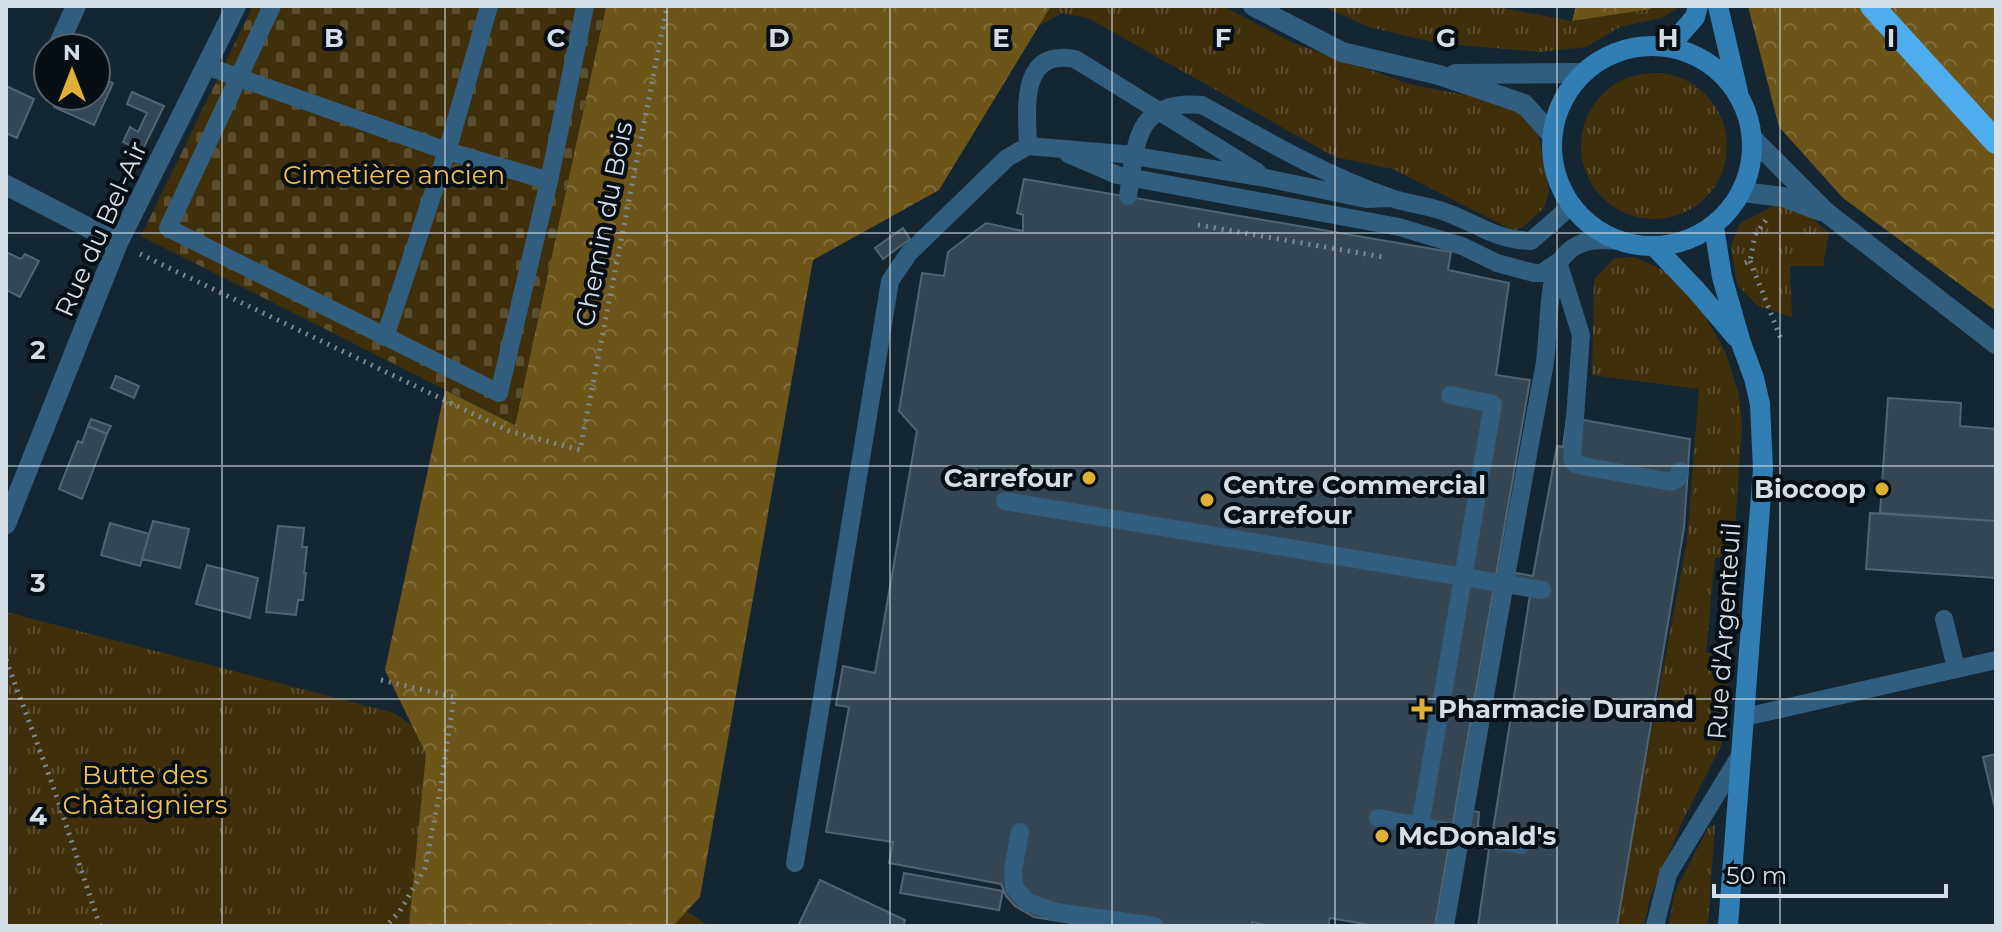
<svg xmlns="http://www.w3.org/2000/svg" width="2002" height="932" viewBox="0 0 2002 932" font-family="Montserrat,sans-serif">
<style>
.grass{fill:url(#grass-tufts)}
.forest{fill:url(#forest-crowns)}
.cemetery{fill:url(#cemetery-stones)}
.building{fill:#354755;stroke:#516472;stroke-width:2}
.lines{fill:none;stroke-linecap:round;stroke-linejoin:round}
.path{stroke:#7b8993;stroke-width:5;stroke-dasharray:2 6;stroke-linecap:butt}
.lane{stroke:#315e7f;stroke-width:18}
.street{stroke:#315e7f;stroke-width:20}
.secondary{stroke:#307eb3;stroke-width:20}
.highway{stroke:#4eadee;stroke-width:24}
.grid{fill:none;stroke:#d3dee6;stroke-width:2;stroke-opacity:0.55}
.poi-dot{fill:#dfb034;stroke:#070e14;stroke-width:3}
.labels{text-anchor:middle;stroke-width:8;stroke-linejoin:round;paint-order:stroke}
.park-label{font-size:26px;fill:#eec258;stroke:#070e14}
.street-label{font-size:26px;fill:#d3dee6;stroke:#070e14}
.poi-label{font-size:26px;font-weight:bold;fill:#d3dee6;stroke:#070e14;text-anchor:start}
.grid-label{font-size:26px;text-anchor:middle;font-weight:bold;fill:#d3dee6;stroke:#070e14;stroke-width:8;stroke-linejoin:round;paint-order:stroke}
</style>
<defs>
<pattern id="grass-tufts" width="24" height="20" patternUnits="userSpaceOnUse" patternTransform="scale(2)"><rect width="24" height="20" fill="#3f300b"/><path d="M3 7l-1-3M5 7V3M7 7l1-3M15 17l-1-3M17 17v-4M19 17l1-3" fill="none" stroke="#5a4e2f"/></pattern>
<pattern id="forest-crowns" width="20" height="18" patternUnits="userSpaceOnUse" patternTransform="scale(2)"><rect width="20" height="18" fill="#6d5519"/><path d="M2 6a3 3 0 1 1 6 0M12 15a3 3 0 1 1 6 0" fill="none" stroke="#816d3a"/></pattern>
<pattern id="cemetery-stones" width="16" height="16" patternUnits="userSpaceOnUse" patternTransform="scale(2)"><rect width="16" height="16" fill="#3f300b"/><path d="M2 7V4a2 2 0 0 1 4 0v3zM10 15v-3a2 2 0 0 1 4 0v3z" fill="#5a4e2f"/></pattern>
</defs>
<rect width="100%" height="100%" fill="#152633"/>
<!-- grass -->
<path class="grass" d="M1051,6H1223L1293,43L1416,86L1495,100L1522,111L1537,128L1549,191L1544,208L1525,225L1514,231L1393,169L1335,157L1088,18L1062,13L1039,26Z
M1322,6H1492L1572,21L1650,9L1652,6H1678L1677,9L1661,18L1620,27L1586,47L1540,52L1437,43L1369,27Z
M1581 146a73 73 0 1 1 146 0a73 73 0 1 1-146 0Z
M1776,205L1805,212L1829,233L1823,266H1790L1792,317L1758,306L1737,285L1731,246L1740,223Z
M1634,257L1674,275L1702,311L1726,353L1739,395L1742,424L1733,557L1715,558L1706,653L1730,654L1721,746L1683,820L1650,898L1644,926H1615L1687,541L1699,389L1592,375L1594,280L1614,258Z
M6,612L394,713L709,926H6Z
M1715,824L1708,926H1669L1674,894L1708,828Z"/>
<!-- forest -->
<path class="forest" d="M606,6H1051L939,190L813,260L700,897L673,926H409L426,754L385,670L445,390L515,425Z
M1576,6H1652L1651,9L1572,21Z
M1748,6H1996V311L1843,198L1779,127Z"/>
<!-- cemetery -->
<path class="cemetery" d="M253,6H606L515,425L141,236Z"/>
<!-- building -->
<path class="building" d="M96,76L113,83L94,125L54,107L59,96H96Z
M6,86L34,99L17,138L6,133Z
M132,92L164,106L142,151L123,142L130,127L138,132L147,113L127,104Z
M1024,179L1451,252L1448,270L1509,283L1496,375L1530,380L1435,926H1375L1330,918L1328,926H1270L1252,922L1251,926H1090L1034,917L1015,906L1006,896L1001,884L889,863L893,842L826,832L849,707L836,705L843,666L875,673L917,431L899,411L922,273L944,276L948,252L986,223L1023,231V215L1017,213Z
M903,228L910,239L883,259L875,248Z
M6,252L21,259L25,254L39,261L20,297L6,290Z
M116,376L139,386L134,398L111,388Z
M1888,398L1961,403L1960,426L1996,429V521L1880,513Z
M1567,417L1690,439L1684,528L1617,926H1478L1489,849L1450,842L1456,809L1479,812L1478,827L1493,830L1530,595L1494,589L1498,570L1533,576L1557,446L1563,447Z
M91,419L111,426L107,434L88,426Z
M88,426L107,434L82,499L59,489L78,441L82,443Z
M1870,513L1996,521V578L1866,569Z
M153,521L189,529L180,568L142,559Z
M110,523L149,534L140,566L101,555Z
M278,526L304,528L302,547H307L304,573H306L303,600H298L296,615L266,612Z
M207,565L258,578L250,618L196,604Z
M1996,754V813L1983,757Z
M904,873L1003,891L999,910L900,893Z
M820,880L905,920L903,926H798Z"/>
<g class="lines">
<!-- path -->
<path class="path" d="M1198,225L1383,257
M140,254L509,431L580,450L667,6
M1750,261L1781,339
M1745,263L1750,261L1755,235L1766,220
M6,660L52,783L100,926
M381,680L454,697L440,791L425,868L400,911L386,926"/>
<!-- lane -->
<path class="lane" d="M272,6L168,228L499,393L549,181L585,6
M206,66L447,151L549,181
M1028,146C1027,108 1019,49 1075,59L1257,172
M1068,154L1117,175L1399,227L1462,246L1497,263L1534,273H1542L1558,262L1581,335L1572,459L1575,464L1588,467L1671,482L1677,479L1680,471
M1128,196C1136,144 1134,99 1202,105C1263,139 1324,175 1391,198C1408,204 1427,205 1445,212C1479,224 1492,239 1531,241L1571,206
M385,337L447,151L489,6
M1005,501L1542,590
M1944,619L1956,668
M1745,717L1996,660
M1378,818L1521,845
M1420,826L1493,404L1450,395
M1020,832L1013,870L1014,887L1027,902L1056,912L1155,926
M795,863L890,281L909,253L1007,158L1028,146L1123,154L1266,178L1366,199L1391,198
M1445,926C1477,740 1509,554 1544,368C1549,342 1547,279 1560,261C1575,239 1595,239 1619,241
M1655,926L1668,874L1741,754"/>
<!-- street -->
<path class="street" d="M1253,6L1342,52L1439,75L1524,104L1552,135
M57,48L76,6
M1455,74L1583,73
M1754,140L1827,213L1996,344
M6,185L118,243
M1743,192L1783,197L1820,211
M6,524L118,243L236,6"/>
<!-- secondary -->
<path class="secondary" d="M1718,6L1738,92
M1552 146a100 100 0 1 1 200 0a100 100 0 1 1-200 0Z
M1669,47L1695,17L1698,6
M1714,227L1722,277L1741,343L1754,378L1760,404L1763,469L1728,926
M1656,248L1696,290L1736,337"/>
<!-- highway -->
<path class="highway" d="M1872,6L1996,142"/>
</g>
<!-- grid -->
<path class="grid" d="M222,6V926M445,6V926M667,6V926M890,6V926M1112,6V926M1335,6V926M1557,6V926M1780,6V926M6,233H1996M6,466H1996M6,699H1996"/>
<!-- markers -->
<g class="poi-dot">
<circle cx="1089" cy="478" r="8"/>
<circle cx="1882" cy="489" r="8"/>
<circle cx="1207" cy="500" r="8"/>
<path d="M1418 697h8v8h8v8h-8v8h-8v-8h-8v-8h8z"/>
<circle cx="1382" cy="836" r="8"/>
</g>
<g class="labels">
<!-- park labels -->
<g class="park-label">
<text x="394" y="184">Cimetière ancien</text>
<text x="145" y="784">Butte des<tspan x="145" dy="30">Châtaigniers</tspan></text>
</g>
<!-- street labels -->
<g class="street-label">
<text transform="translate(604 224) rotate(-79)" y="9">Chemin du Bois</text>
<text transform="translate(101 229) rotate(-66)" y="9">Rue du Bel-Air</text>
<text transform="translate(1724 631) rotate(-86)" y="9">Rue d'Argenteuil</text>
</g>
<!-- poi labels -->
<g class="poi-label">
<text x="1073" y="487" text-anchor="end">Carrefour</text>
<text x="1223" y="494">Centre Commercial<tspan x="1223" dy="30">Carrefour</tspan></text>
<text x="1866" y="498" text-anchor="end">Biocoop</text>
<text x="1438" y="718">Pharmacie Durand</text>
<text x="1398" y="845">McDonald's</text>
</g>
</g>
<g class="grid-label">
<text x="334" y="47">B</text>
<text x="556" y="47">C</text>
<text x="779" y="47">D</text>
<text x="1001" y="47">E</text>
<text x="1223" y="47">F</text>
<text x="1446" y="47">G</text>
<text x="1668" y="47">H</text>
<text x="1891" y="47">I</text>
<text x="38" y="359">2</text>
<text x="38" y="592">3</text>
<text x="38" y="825">4</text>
</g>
<!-- border -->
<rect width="2002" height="932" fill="none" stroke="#d3dee6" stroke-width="16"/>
<!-- north arrow -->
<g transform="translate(72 72)"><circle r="38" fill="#070e14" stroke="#596168" stroke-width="2"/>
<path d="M0-6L14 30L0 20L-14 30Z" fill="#dfb034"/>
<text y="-12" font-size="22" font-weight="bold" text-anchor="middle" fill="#d3dee6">N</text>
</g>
<!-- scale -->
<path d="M1714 884v12h232v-12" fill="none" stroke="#d3dee6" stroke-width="4"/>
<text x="1726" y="884" font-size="24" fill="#d3dee6" stroke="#070e14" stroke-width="6" paint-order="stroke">50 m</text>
</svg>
